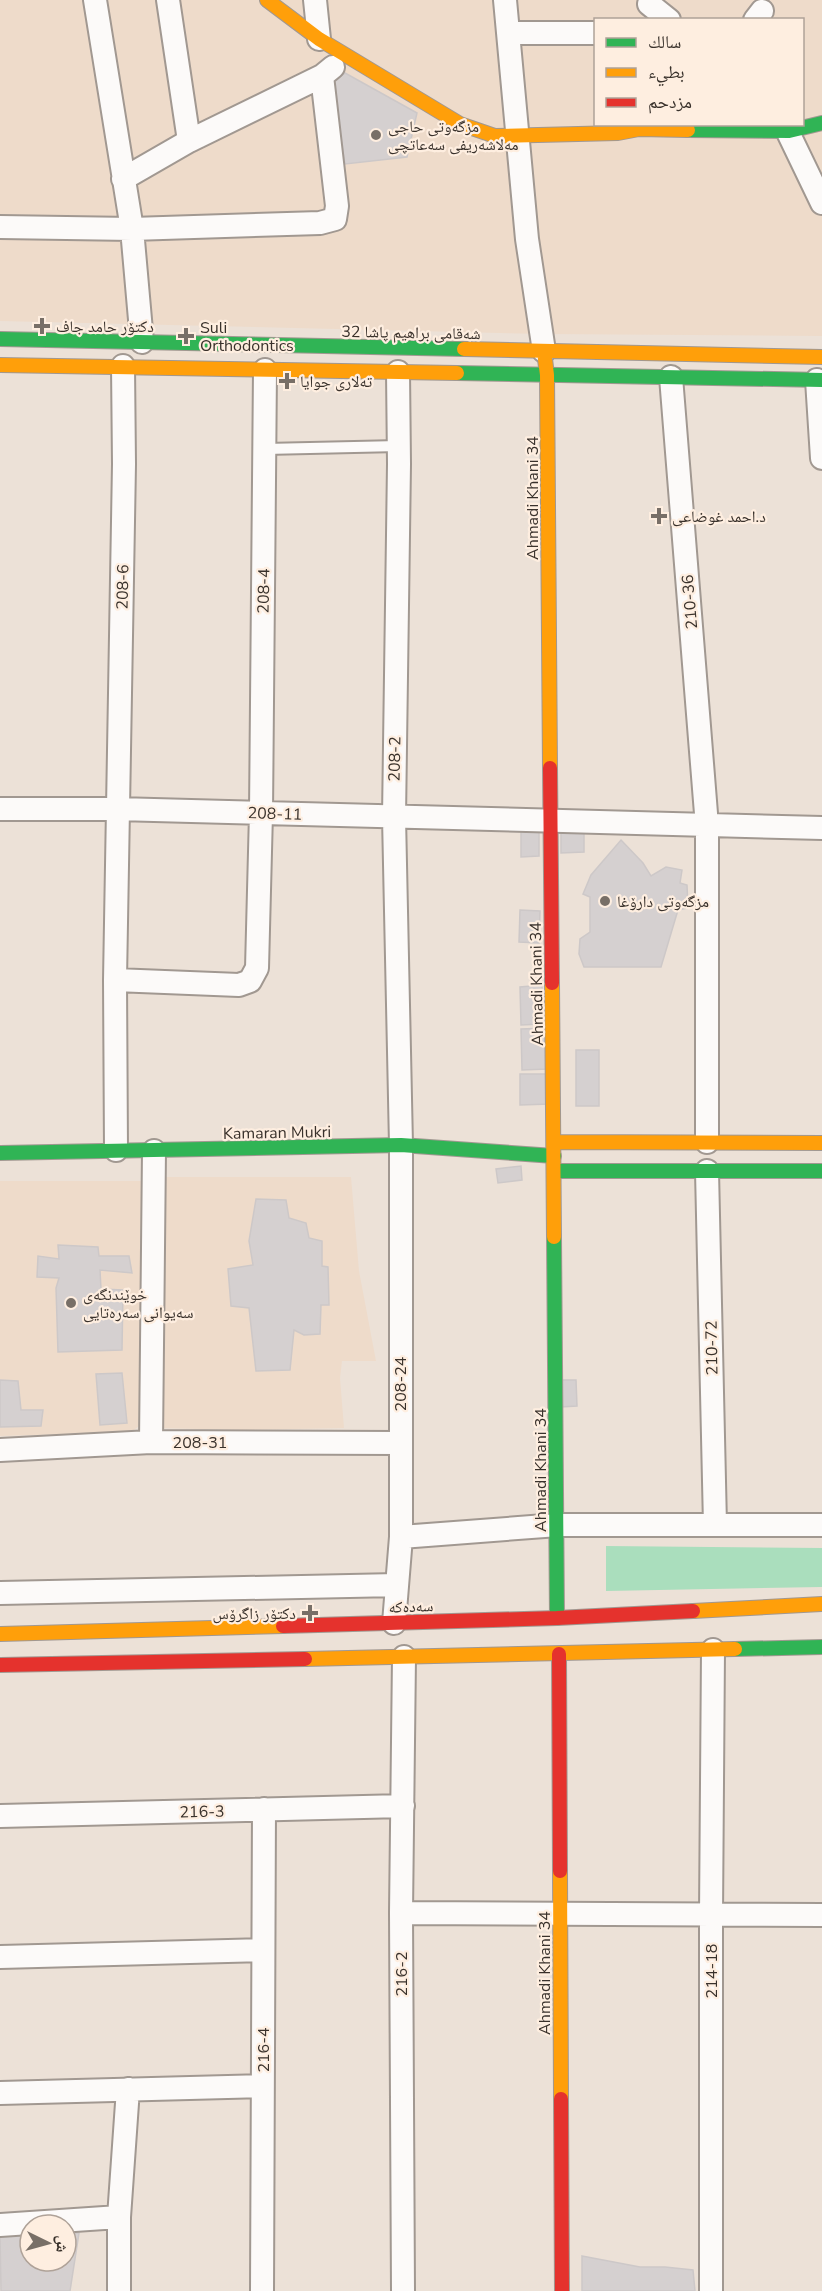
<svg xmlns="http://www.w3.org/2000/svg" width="822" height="2291" viewBox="0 0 822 2291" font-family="'Nunito Sans','Noto Naskh Arabic',sans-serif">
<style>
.built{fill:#eedbca;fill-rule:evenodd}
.green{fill:#aadebd}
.building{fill:#d5d0d0;stroke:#cdc8c8;stroke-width:1.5}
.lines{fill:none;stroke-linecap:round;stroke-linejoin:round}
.lane-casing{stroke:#a19891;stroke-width:14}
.street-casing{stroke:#a19891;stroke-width:26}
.fast-casing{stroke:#a19891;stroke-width:16}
.slow-casing{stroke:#a19891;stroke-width:16}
.jam-casing{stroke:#a19891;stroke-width:16}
.lane{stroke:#fcfaf9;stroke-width:10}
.street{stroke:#fcfaf9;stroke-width:22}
.fast{stroke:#30b455;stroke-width:14}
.slow{stroke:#ff9f0a;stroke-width:14}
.jam{stroke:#e5322d;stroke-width:14}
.poi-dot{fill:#786f67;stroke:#feeee0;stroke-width:2}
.labels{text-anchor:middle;stroke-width:4.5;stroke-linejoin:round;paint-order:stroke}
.poi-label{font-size:16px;fill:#39312b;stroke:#feeee0;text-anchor:start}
.street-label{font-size:16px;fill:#39312b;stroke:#feeee0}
</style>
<rect width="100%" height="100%" fill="#ece1d7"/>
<!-- built -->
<path class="built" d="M0,0H822V336L544,334L0,321ZM596,20H802V124H596Z
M165,1177H351L359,1271L376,1361H342L340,1378L344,1428L242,1430L158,1428Z
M0,1181H143L139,1426L131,1432L0,1436Z"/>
<!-- green -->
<path class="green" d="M606,1546L822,1548V1587L606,1591Z"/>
<!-- building -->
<path class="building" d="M345,73L417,113L407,157L345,164L332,84Z
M521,829H539V856L521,857Z
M561,832H584V852L561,853Z
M621,840L643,863L651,876L666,867L682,870L680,883L687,885L688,908L678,910L661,967H584L579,954L580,939L590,932V897L583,894L591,875Z
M520,910L540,911L539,943L519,942Z
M542,985V1024L521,1025L520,987Z
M546,1028L548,1069L522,1070L521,1029Z
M576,1050H599V1106H576Z
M520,1074H550V1104L520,1105Z
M521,1166L522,1180L498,1183L496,1169Z
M256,1199L286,1200L289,1218L306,1223L309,1238L322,1241V1266L328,1267L329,1305H321L320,1334L304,1335L294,1330L290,1370L256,1371L249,1308L231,1306L228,1269L253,1265L249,1241Z
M58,1245L98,1247L99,1256H129L132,1273L100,1270L101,1289L123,1290L122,1350L58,1352L56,1288L59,1278L37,1277L38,1256L59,1259Z
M122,1373L127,1423L100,1425L96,1374Z
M0,1380L18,1381L21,1410H43L41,1426L0,1427Z
M561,1380H576L577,1406L561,1407Z
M0,2233H30V2261H66V2233H79L70,2291H1Z
M582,2256L640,2267H665L693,2270L695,2291H582Z"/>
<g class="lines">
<!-- lane casing -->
<g class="lane-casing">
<path id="lane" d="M265,449L399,446"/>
</g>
<!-- street casing -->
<g class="street-casing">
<path id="street" d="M95,0L132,229L142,342
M168,0L189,141
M315,0L319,39
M505,0L527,239L544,351
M649,4L669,20
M755,20L762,11
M509,33H596
M784,124L822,203
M123,179L189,141L322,76L333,67
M0,227L132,229L320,223L335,219L337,206L322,76
M671,377L707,826V1142
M817,380L822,458
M0,809H117L822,828
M115,980L239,985L250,981L257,968L261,813L265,370
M116,1150L115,980L124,464L123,366
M707,1171L715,1525
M151,1442L154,1151
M0,1450L151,1442L400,1443
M401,1537L558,1525H822
M0,1593L397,1585
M394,1623L401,1537V1145L394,817L399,464L398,372
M0,1816L403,1806
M401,1913L822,1915
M0,1957L263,1950
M0,2093L262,2086
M0,2225L119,2217
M119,2291V2217L128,2089
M262,2291L264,1809
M403,2291L401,1913L404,1657
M711,2291V1915L713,1650"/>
</g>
<!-- fast casing -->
<g class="fast-casing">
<path id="fast" d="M688,130L789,131L822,123
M0,339L464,349
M457,373L822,380
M0,1153L401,1145L554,1156
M555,1171H822
M554,1237L557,1618
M735,1649L822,1647"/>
</g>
<!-- slow casing -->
<g class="slow-casing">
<path id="slow" d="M267,0L319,39L460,124L495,136L618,133L639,129L688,130
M464,349L822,357
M544,351L547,375L550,768
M0,365L457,373
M552,983L554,1237
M554,1142L822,1143
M693,1611L822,1604
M0,1634L283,1626
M305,1659L735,1649
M560,1871L561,2099"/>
</g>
<!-- jam casing -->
<g class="jam-casing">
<path id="jam" d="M550,768L552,983
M283,1626L557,1618L693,1611
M559,1654L560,1871
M0,1665L305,1659
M561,2099L562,2291"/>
</g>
<!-- lane -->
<use href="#lane" class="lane"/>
<!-- street -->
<use href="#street" class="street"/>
<!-- fast -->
<use href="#fast" class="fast"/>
<!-- slow -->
<use href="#slow" class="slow"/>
<!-- jam -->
<use href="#jam" class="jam"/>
</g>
<!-- markers -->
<g class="poi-dot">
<circle cx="376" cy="135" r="6"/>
<path d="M39 317h6v6h6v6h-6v6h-6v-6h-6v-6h6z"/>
<path d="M183 327h6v6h6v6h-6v6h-6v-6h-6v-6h6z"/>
<path d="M284 372h6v6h6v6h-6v6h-6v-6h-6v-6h6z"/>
<path d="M656 507h6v6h6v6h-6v6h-6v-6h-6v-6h6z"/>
<circle cx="605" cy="901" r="6"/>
<circle cx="71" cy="1303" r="6"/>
<path d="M307 1604h6v6h6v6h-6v6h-6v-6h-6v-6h6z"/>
</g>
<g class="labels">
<!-- poi labels -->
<g class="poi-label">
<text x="388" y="132">مزگەوتی حاجی<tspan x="388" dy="18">مەلاشەریفی سەعاتچی</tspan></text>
<text x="56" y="332">دکتۆر حامد جاف</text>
<text x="200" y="333">Suli<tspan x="200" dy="18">Orthodontics</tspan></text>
<text x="300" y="387">تەلاری جوایا</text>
<text x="672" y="522">د.احمد غوضاعی</text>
<text x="617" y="907">مزگەوتی دارۆغا</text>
<text x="83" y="1300">خوێندنگەی<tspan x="83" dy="18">سەیوانی سەرەتایی</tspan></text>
<text x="296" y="1619" text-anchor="end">دکتۆر زاگرۆس</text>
</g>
<!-- street labels -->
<g class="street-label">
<text transform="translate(411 332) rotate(1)" y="6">شەقامی براهیم پاشا 32</text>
<text transform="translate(532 498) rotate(-90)" y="6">Ahmadi Khani 34</text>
<text transform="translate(122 587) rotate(-89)" y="6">208-6</text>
<text transform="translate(263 591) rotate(-89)" y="6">208-4</text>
<text transform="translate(689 602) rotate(-95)" y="6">210-36</text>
<text transform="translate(394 759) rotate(-89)" y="6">208-2</text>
<text transform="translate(275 813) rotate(2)" y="6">208-11</text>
<text transform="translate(536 984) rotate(-91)" y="6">Ahmadi Khani 34</text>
<text transform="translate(277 1132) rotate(-1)" y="6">Kamaran Mukri</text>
<text transform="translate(711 1348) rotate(-91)" y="6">210-72</text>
<text transform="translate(400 1384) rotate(-90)" y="6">208-24</text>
<text x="200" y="1448">208-31</text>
<text transform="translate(540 1470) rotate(-90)" y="6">Ahmadi Khani 34</text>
<text transform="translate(411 1606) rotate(-2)" y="6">سەدەکە</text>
<text transform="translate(202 1811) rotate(-1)" y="6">216-3</text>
<text transform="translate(711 1971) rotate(-90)" y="6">214-18</text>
<text transform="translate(544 1973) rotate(-90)" y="6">Ahmadi Khani 34</text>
<text transform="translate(401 1974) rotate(-90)" y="6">216-2</text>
<text transform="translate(263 2050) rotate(-90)" y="6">216-4</text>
</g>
</g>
<!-- legend -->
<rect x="594" y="18" width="210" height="108" fill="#feeee0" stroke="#afa298" stroke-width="1.5"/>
<rect x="606" y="38" width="30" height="9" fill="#30b455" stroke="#afa298" stroke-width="1.5"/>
<text x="648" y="48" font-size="18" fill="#39312b">سالك</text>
<rect x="606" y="68" width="30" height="9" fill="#ff9f0a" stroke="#afa298" stroke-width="1.5"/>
<text x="648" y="78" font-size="18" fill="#39312b">بطيء</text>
<rect x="606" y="98" width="30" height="9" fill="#e5322d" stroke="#afa298" stroke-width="1.5"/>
<text x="648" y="108" font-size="18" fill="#39312b">مزدحم</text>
<!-- north arrow -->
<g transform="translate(48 2243) rotate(95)"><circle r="28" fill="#feeee0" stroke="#afa298" stroke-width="1.5"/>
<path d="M0-4.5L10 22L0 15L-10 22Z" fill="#786f67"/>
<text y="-9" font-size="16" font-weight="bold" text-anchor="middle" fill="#39312b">ش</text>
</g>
</svg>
